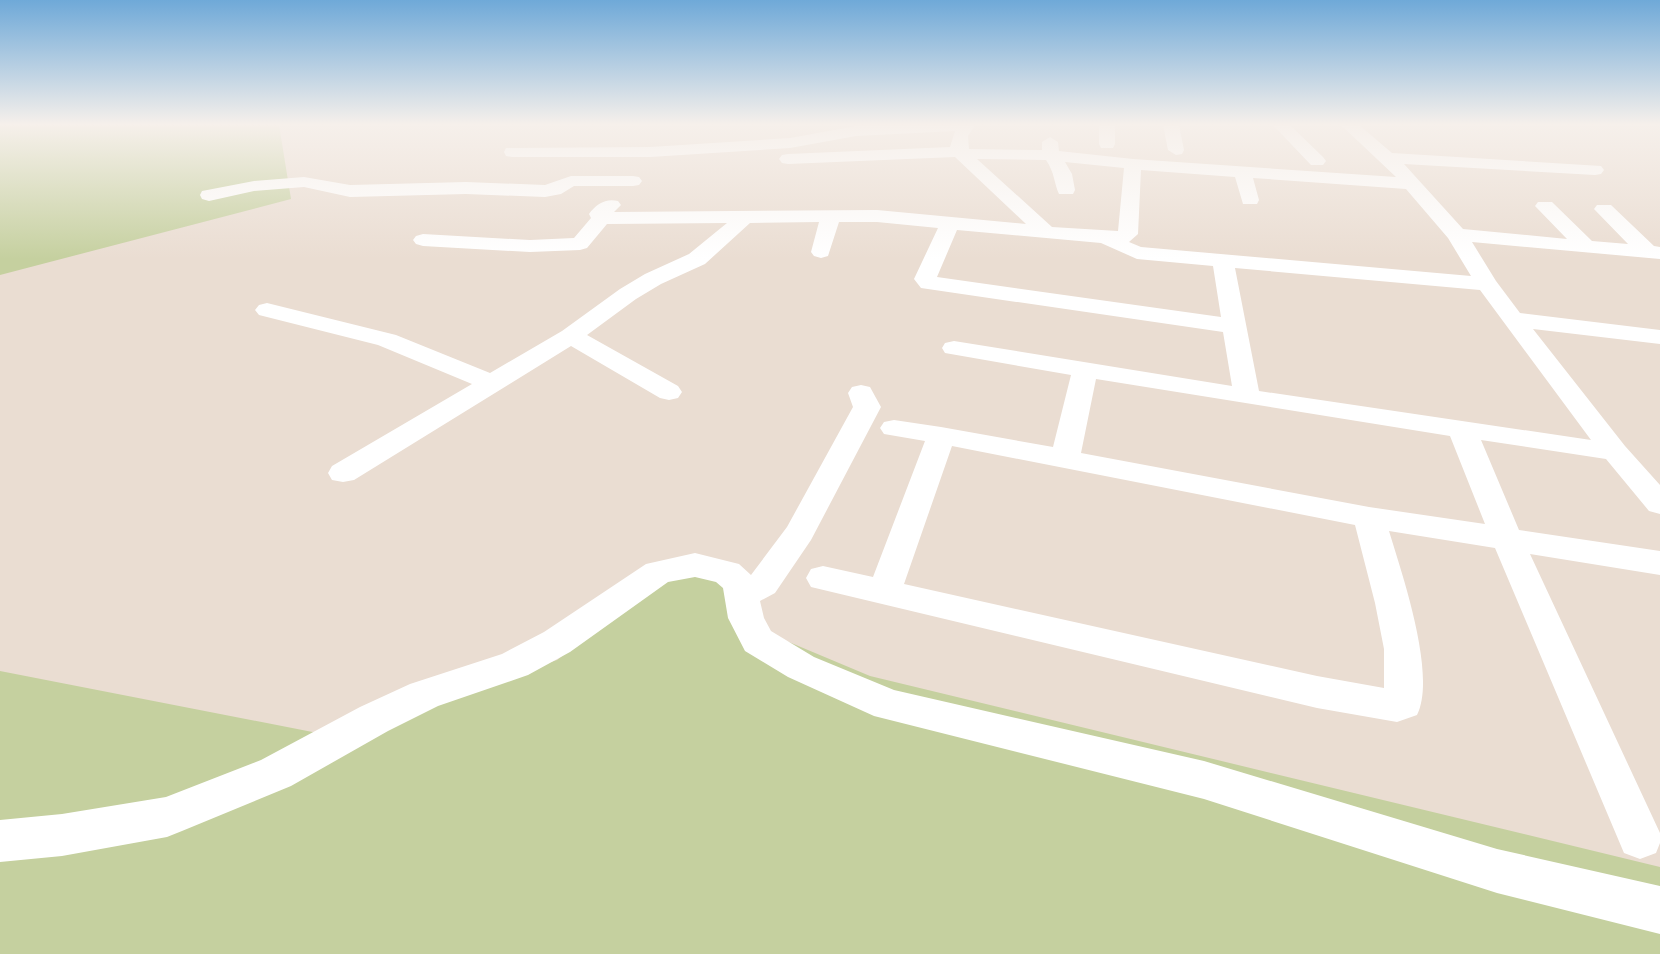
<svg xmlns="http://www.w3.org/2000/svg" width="1660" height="954" viewBox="0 0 1660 954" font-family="Karla,sans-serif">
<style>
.green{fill:#c5d09f}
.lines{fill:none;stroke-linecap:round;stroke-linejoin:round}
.minor{fill:#fff;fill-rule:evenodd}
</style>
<rect width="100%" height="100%" fill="#eaddd2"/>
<!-- green -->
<path class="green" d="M0,125H279L291,199L0,275Z
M681,565L746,575L753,627L870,676L1660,867V954H0V671L343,738L445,697L557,660Z"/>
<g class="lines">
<!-- minor -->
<path class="minor" d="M883,125H975L968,136L969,149L1042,150V142L1050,137L1058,142L1059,151L1133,159L1396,177L1341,125H1359L1392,153L1601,166L1604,170L1601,174L1595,175L1404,164L1463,229L1567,239L1535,206L1538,202H1552L1592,241L1628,244L1594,209L1597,205H1611L1654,246L1660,247V259L1472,242L1496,281L1520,313L1660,330V344L1533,329L1625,446L1660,485V514L1649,511L1606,459L1481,440L1519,530L1660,551V575L1530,554L1660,833V843L1656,853L1640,859L1624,853L1495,548L1389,531C1402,574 1437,675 1417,715L1397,722L1317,708L811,587L806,578L811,569L823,566L873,577L925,441L884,434L880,428L884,422L894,420L941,427L1053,447L1071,375L945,353L942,348L945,343L954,341L1232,386L1223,332L921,288L914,279L938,228L877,222H839L828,256L821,258L814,256L811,252L819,222L750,223L705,264L661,284L636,299L587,335L678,386L682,392L678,398L669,400L660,398L571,346L354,480L343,482L332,480L328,473L332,466L472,384L378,345L259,315L255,310L259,305L267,303L396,335L490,373L562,331L620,289L645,274L689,254L727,223L607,224L587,248L580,250L530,252L423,246L416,244L413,240L416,236L423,234L530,240L574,238L591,218L589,214C596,204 606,198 618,201L621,205L614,212L877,210L1026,224L955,157L788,164L782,163L779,159L782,155L788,154L950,147L955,131L856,136L790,148L650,157H512L506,156L504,152L506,148L650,147L790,138L856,126ZM977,159L1046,160C1055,173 1054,184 1059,194H1073L1075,190L1072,174L1065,162L1124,168L1118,231L1052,227ZM1141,170L1235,177L1243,204H1257L1259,200L1253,178L1406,189L1448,238L1471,276L1141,247L1129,242L1138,234ZM957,230L1101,243L1137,259L1213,266L1221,317L937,277ZM1235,268L1480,290L1591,440L1259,391ZM1096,379L1450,436L1485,524L1369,507L1081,453ZM952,446L1355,525L1375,603L1384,649V688L1317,676L904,584Z
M1099,125H1115V144L1113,148H1101L1099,144Z
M1163,125H1179L1184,150L1182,154L1176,155L1168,150Z
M1273,125H1290L1323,157L1326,161L1323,165H1311Z
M571,176H633L639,177L642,181L639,185L633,186H574L561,194L545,197L466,194L350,197L304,187L254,191L209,201L202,199L200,195L202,191L254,181L304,177L350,185L466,182L545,185Z
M861,385L870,387L881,407L811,540L775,593L760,601L764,618L771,631L814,657L894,690L1204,761L1497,849L1660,886V934L1497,893L1204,799L874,716L788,677L745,651L728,618L723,588L716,582L695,577L668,582L570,652L528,675L438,706L388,731L291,786L182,831L167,837L62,856L0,862V820L62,814L166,797L261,760L360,707L410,684L502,654L544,632L646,564L695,553L739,564L751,575L787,527L853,407L848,393L852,387Z"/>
</g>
<!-- sky -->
<linearGradient id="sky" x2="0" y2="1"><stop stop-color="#6fa9d8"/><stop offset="0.48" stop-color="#f6f0eb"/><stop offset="1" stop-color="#f6f0eb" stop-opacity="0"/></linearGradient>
<rect width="1660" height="259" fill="url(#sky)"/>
</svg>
